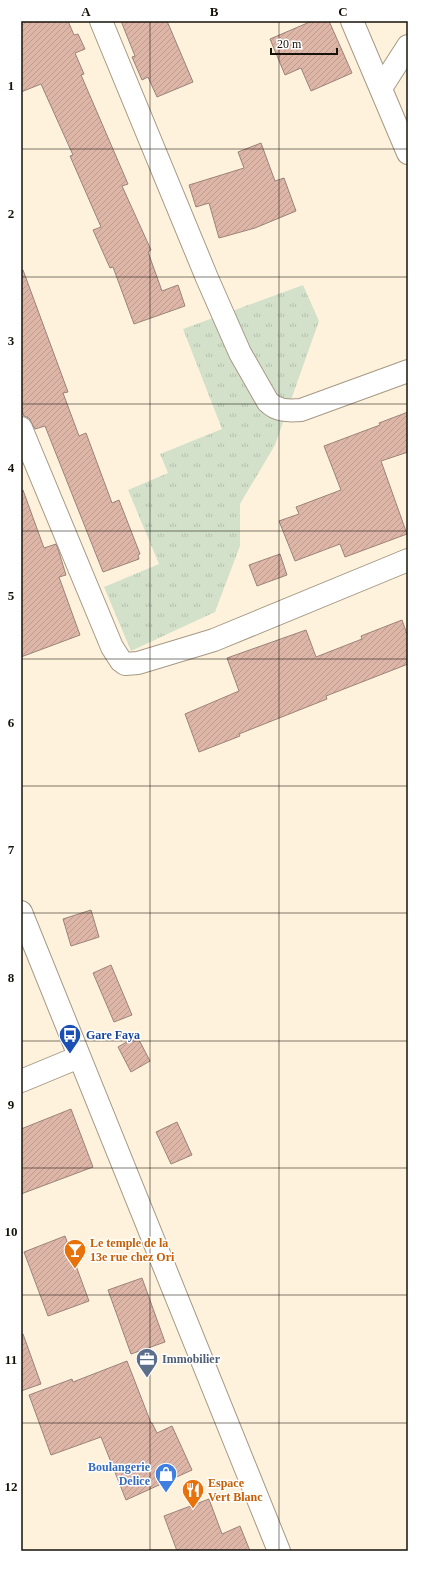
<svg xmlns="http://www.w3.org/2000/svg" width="429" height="1572" viewBox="0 0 429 1572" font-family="Georgia,serif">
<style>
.grass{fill:url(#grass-tufts)}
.building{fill:url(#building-hatch);stroke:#9b837b}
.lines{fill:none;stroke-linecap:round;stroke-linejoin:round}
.minor-casing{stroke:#a59985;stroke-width:24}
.minor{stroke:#fff;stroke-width:22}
.grid{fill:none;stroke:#16120a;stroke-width:1;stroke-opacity:0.55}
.labels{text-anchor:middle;stroke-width:3;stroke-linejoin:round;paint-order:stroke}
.transit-label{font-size:12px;font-weight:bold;fill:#164399;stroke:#fff;text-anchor:start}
.food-label{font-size:12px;font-weight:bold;fill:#c56008;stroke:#fff;text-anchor:start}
.service-label{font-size:12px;font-weight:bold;fill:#4e5e75;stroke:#fff;text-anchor:start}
.shop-label{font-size:12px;font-weight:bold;fill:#366cbe;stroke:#fff;text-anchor:end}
.neatline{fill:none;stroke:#16120a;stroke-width:1.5}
.grid-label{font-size:13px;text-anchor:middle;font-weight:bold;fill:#16120a}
</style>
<defs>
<pattern id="grass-tufts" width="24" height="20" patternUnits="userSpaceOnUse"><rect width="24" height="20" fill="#d3e1cb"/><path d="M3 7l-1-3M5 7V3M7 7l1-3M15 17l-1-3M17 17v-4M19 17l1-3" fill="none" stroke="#b4c0ad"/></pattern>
<pattern id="building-hatch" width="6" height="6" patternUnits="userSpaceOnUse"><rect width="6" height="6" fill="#ddb6a8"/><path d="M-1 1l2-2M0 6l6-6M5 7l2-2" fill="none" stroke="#bd9b8f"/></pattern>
</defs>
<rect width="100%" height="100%" fill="#fff2dc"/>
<!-- grass -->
<path class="grass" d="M303,285L319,321L275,445L240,504V546L215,612L131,651L104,587L159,564L128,490L168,473L160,454L222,429L183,329Z"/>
<!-- building -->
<path class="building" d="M21,21H68L74,35L78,34L85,49L75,53L84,74L81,75L128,184L122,186L151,250L148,252L162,291L178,285L185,306L134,324L113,267L110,268L93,230L101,227L70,156L73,155L41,84L21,92Z
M121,21H167L193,82L157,97L148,77L142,80L132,57L135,56Z
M312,21H329L352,73L311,91L301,68L285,75L270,39Z
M261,143L275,181L284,178L296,211L255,228L219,238L209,203L196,207L189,185L244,168L238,152Z
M21,270H23L68,392L63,393L79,436L86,433L112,503L119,500L140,554L138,555L139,559L103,572L45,426L35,429L29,418L24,416L21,408Z
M408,412V452L381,461L407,534L345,557L340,544L295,561L279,521L299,514L296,507L341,490L324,446L380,425L379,423Z
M21,490H23L44,548L56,544L58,549L66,575L59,577L80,635L21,657Z
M280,554L287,575L257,586L249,565Z
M402,620L408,637V664L326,696L327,699L239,734L240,736L199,752L185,714L239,691L227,658L306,630L316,657L362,639L361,636Z
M91,910L99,937L71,946L63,919Z
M111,965L132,1015L114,1022L93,973Z
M137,1036L150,1061L131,1072L118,1047Z
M71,1109L93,1167L21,1194V1129Z
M177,1122L192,1155L171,1164L156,1132Z
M65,1236L89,1301L48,1316L24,1252Z
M142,1278L165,1342L131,1354L108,1290Z
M23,1334L41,1384L21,1391V1335Z
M127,1361L151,1423H152L157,1433L172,1426L192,1470L126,1500L101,1437L51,1455L29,1395L72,1379L73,1382Z
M209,1499L222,1534L240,1526L250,1551H177L164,1516Z"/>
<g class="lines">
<!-- minor casing -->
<g class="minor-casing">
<path id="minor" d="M101,21L207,278L240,353L268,402C277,411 288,411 301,410L408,371
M352,21L408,153
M381,88L408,46
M21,428L112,647L121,661L125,664L138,663L214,640L408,560
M21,912L279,1551
M21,1081L79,1057"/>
</g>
<!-- minor -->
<use href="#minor" class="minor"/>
</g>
<!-- grid -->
<path class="grid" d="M150,21V1551M279,21V1551M21,149H408M21,277H408M21,404H408M21,531H408M21,659H408M21,786H408M21,913H408M21,1041H408M21,1168H408M21,1295H408M21,1423H408"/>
<!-- icons -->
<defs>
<g id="bus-pin" transform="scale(1.15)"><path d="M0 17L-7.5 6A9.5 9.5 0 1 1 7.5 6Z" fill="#1a4fb4" stroke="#fff"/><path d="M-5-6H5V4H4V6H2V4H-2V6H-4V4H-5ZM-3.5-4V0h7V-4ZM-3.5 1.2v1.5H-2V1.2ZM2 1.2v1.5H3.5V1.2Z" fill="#fff"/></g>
<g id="bar-pin" transform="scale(1.15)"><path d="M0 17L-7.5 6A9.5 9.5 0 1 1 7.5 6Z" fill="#e8710a" stroke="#fff"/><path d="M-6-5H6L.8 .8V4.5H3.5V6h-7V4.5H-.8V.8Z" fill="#fff"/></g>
<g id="office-pin" transform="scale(1.15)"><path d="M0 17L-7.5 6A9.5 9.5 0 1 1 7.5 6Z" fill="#5c6f8a" stroke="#fff"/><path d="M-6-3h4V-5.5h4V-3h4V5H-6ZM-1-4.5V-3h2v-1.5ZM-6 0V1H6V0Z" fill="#fff"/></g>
<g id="shop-pin" transform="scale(1.15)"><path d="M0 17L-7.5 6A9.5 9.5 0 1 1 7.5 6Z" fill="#3f7fe0" stroke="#fff"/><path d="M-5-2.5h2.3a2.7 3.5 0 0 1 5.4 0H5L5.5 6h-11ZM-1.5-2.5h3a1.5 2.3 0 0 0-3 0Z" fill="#fff"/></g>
<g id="restaurant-pin" transform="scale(1.15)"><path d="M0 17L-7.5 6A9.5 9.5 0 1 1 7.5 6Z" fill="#e8710a" stroke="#fff"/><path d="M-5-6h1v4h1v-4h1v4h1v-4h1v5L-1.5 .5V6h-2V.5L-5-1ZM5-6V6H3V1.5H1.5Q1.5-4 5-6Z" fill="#fff"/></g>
</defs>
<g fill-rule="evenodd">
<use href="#bus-pin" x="70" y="1035"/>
<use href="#bar-pin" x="75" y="1250"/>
<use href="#office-pin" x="147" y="1359"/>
<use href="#shop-pin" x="166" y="1474"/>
<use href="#restaurant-pin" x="193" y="1490"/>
</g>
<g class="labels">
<!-- transit labels -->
<g class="transit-label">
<text x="86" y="1039">Gare Faya</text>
</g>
<!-- food labels -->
<g class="food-label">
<text x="90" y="1247">Le temple de la<tspan x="90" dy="14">13e rue chez Ori</tspan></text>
<text x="208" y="1487">Espace<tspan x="208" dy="14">Vert Blanc</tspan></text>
</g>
<!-- service labels -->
<g class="service-label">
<text x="162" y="1363">Immobilier</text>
</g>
<!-- shop labels -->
<g class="shop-label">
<text x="150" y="1471">Boulangerie<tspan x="150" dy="14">Delice</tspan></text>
</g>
</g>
<!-- border -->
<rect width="429" height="1572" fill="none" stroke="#ffffff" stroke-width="44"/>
<!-- scale -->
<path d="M271 48v6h66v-6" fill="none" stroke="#16120a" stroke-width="2"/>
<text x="277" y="48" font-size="12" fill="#16120a" stroke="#ffffff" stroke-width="3" paint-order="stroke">20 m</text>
<rect x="22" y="22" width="385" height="1528" class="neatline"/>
<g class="grid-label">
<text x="86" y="16">A</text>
<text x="214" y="16">B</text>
<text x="343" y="16">C</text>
<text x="11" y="90">1</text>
<text x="11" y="218">2</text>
<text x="11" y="345">3</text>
<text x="11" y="472">4</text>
<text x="11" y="600">5</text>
<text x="11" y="727">6</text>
<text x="11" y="854">7</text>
<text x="11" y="982">8</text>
<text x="11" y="1109">9</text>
<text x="11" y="1236">10</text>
<text x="11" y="1364">11</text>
<text x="11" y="1491">12</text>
</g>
</svg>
